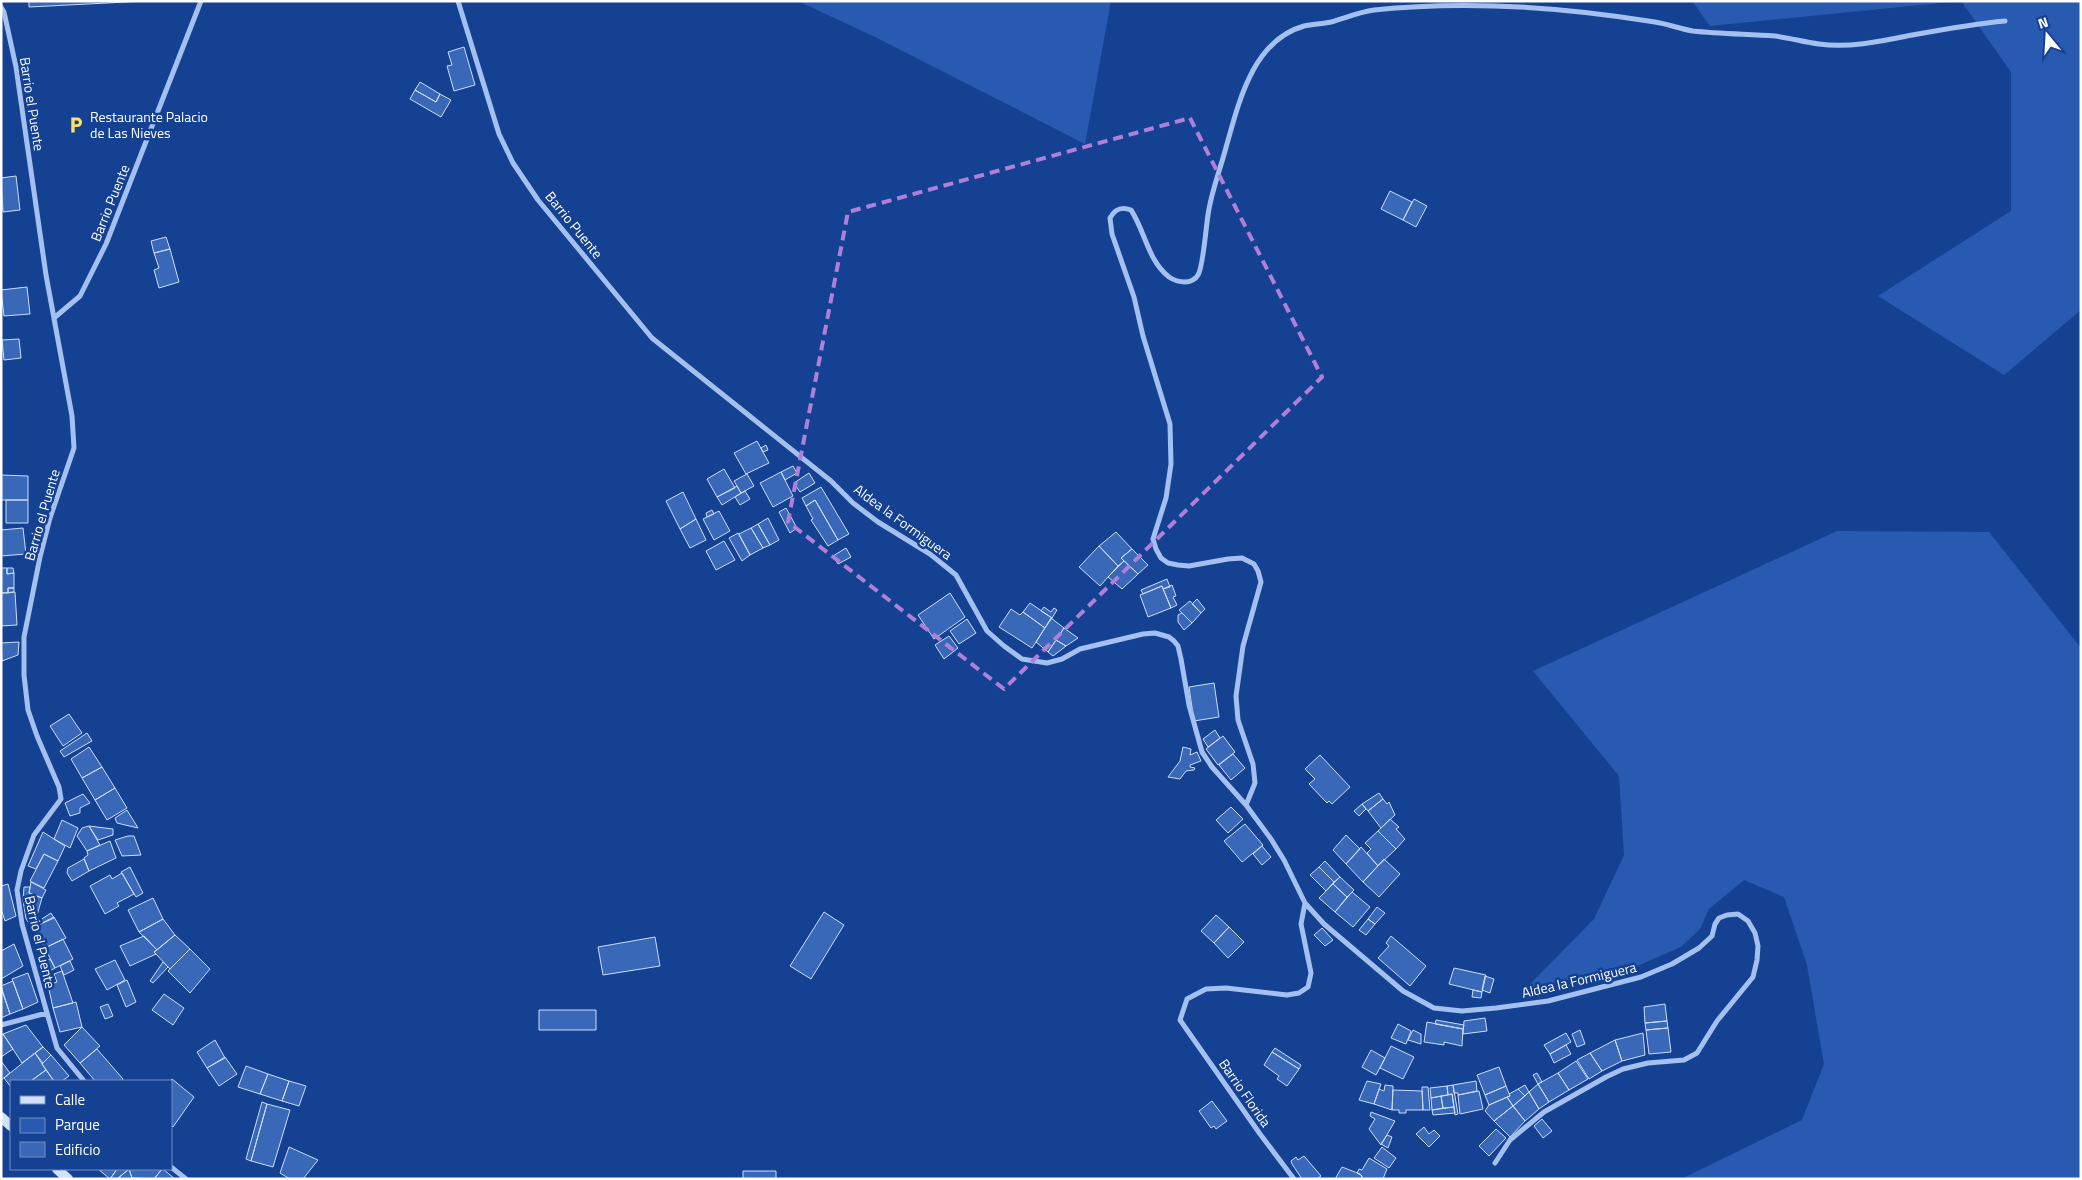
<svg xmlns="http://www.w3.org/2000/svg" width="2082" height="1180" viewBox="0 0 2082 1180" font-family="'Titillium Web',sans-serif">
<style>
.green{fill:#285ab1}
.building{fill:#3a68b9;stroke:#cbddfc}
.lines{fill:none;stroke-linecap:round;stroke-linejoin:round}
.street{stroke:#a4c0f1;stroke-width:5}
.secondary{stroke:#d2e1fb;stroke-width:10}
.marked{fill:none;stroke:#b080d9;stroke-width:4;stroke-dasharray:10 6;stroke-linejoin:round}
.labels{text-anchor:middle;stroke-width:5;stroke-linejoin:round;paint-order:stroke}
.street-label{font-size:14px;fill:#fff;stroke:#154192}
.poi-label{font-size:14px;fill:#fff;stroke:#154192;text-anchor:start}
</style>
<rect width="100%" height="100%" fill="#154192"/>
<!-- green -->
<path class="green" d="M798,1H1111L1085,144L875,37Z
M1692,1H1960L1710,26Z
M1961,1H2081V310L2004,375L1878,296L2011,211V72Z
M1837,531L1989,532L2081,648V1179H1681L1802,1120L1824,1064L1807,965L1784,897L1744,880L1709,909L1700,929L1681,947L1635,967L1526,988L1594,919L1624,855L1619,776L1533,671Z"/>
<!-- building -->
<path class="building" d="M29,1H146L29,7Z
M464,47L475,85L454,91L447,66L452,65L448,52Z
M420,82L440,94L436,102L415,90Z
M415,90L436,102L440,94L451,100L441,117L410,99Z
M16,176L20,210L3,212L1,178Z
M1390,191L1412,202L1403,220L1381,209Z
M1414,199L1427,206L1416,227L1403,220Z
M166,237L170,249L154,253L151,241Z
M170,249L179,282L159,288L154,270L159,268L154,253Z
M27,287L30,314L4,316L1,290Z
M19,339L21,358L4,360L2,340Z
M757,441L769,463L746,474L734,453Z
M766,445L768,450L763,452L761,448Z
M793,466L797,473L785,480L781,472Z
M724,469L735,488L717,497L707,479Z
M781,472L793,496L773,507L760,483Z
M809,473L815,483L800,492L794,483Z
M747,474L754,486L741,493L734,481Z
M1,475L28,476V500H1Z
M737,486L741,493L722,505L717,497Z
M821,487L849,534L838,540L815,500L806,506L802,498Z
M745,491L750,499L740,505L735,497Z
M683,492L696,519L680,529L666,501Z
M6,500H28V523H6Z
M815,500L838,540L828,546L811,520L813,519L806,506Z
M786,508L797,528L790,533L779,512Z
M712,510L714,514L707,517L706,513Z
M719,511L730,531L714,540L703,519Z
M768,518L779,540L770,545L758,524Z
M696,519L706,540L690,548L680,529Z
M758,524L770,545L763,548L751,528Z
M23,528L26,554L1,556V530Z
M751,528L763,548L750,555L739,534Z
M1116,532L1132,549L1121,558L1124,561L1118,566L1099,546Z
M738,533L750,555L742,561L729,538Z
M724,541L735,560L716,570L706,551Z
M1099,546L1118,566L1100,586L1079,567Z
M846,548L851,557L838,564L833,556Z
M1132,549L1148,565L1138,574L1121,558Z
M1124,561L1138,574L1122,589L1108,577Z
M1,568H7V574L14,573V588H8V593H1Z
M7,568H13L14,573L7,574Z
M1167,579L1170,587L1163,589L1162,586L1143,594L1141,590Z
M1172,585L1176,596L1173,597L1177,605L1171,608L1163,589Z
M1162,586L1171,608L1148,617L1140,595Z
M8,588H14V592L8,593Z
M15,592L17,625L1,626V593Z
M950,593L965,617L934,639L918,615Z
M1197,599L1205,609L1201,613L1192,604Z
M1190,601L1201,613L1192,623L1179,610Z
M1030,603L1052,618L1045,628L1023,612Z
M1044,607L1051,612L1054,608L1057,610L1052,618L1041,611Z
M1011,609L1020,615L1023,612L1045,628L1032,648L999,627Z
M1182,613L1192,623L1184,630L1178,622V615Z
M1051,618L1064,628L1048,652L1036,642Z
M967,619L976,633L959,644L950,631Z
M1064,628L1078,638L1066,646L1056,640Z
M949,636L958,648L944,659L935,645Z
M1056,640L1066,646L1053,656L1048,652Z
M19,642L18,655L2,661L1,643Z
M1214,683L1219,717L1194,721L1189,687Z
M69,714L82,733L63,746L50,726Z
M1215,730L1220,738L1208,747L1203,739Z
M87,733L92,741L64,757L60,751Z
M1223,736L1235,752L1218,765L1206,749Z
M89,747L102,767L82,778L71,759Z
M1183,747L1191,749L1190,755L1197,752L1201,761L1190,765V767L1195,768L1194,770L1186,771L1180,779L1168,777L1180,761Z
M1233,754L1245,768L1231,780L1219,765Z
M1320,755L1350,787L1332,804L1329,801L1327,803L1309,784L1315,779L1305,769Z
M102,767L115,788L95,800L82,778Z
M115,788L127,808L107,820L95,800Z
M1379,793L1383,799L1368,811L1362,804Z
M83,794L90,803L80,808V813L70,816L65,803Z
M1383,799L1387,804L1389,802L1395,815L1381,828L1368,811Z
M1362,804L1366,809L1359,816L1354,811Z
M1231,807L1243,819L1228,833L1216,820Z
M127,810L138,828L117,823L115,818Z
M1390,819L1399,827L1396,829L1405,839L1396,849L1378,831Z
M62,820L78,828L70,848L54,839Z
M1245,824L1263,845L1242,862L1224,841Z
M89,826L113,829V835L98,840Z
M89,826L100,845L87,851L77,836L82,828Z
M1378,831L1396,849L1378,866L1367,853L1371,849L1365,843Z
M43,832L65,846L58,861L44,854L36,869L28,866Z
M1346,835L1360,849L1346,864L1333,850Z
M128,836H134L141,855L122,856L115,840Z
M110,841L116,858L89,871L84,858L88,855L87,851Z
M1262,846L1271,857L1262,865L1253,854Z
M1361,847L1378,866L1363,882L1346,864Z
M44,854L58,861L44,888L30,881Z
M84,859L89,871L72,881L67,873L68,868Z
M1384,859L1400,874L1379,897L1363,882Z
M1325,861L1340,877L1334,882L1319,867Z
M130,867L143,893L136,897L121,872Z
M1319,867L1334,882L1326,891L1310,875Z
M122,873L134,894L117,903L119,906L105,914L90,886L110,875L112,879Z
M1340,877L1354,890L1347,897L1333,884Z
M31,882L46,890L42,898L29,893Z
M8,884L16,916L5,921L1,909V886Z
M1333,884L1347,897L1335,912L1319,898Z
M24,887H30L29,893L42,898L35,922L31,926L26,919L23,900Z
M1352,892L1370,907L1353,927L1335,912Z
M153,898L163,919L139,932L128,910Z
M1377,907L1385,913L1375,924L1368,919Z
M824,912L844,925L811,979L790,966Z
M51,913L54,918L32,928L31,926Z
M1216,915L1229,927L1214,943L1201,931Z
M54,917L66,938L45,948L32,928Z
M163,919L175,935L157,950L139,932Z
M1368,919L1375,924L1366,935L1359,930Z
M1229,927L1244,942L1228,958L1214,943Z
M1322,928L1333,940L1325,946L1314,935Z
M175,935L190,949L170,969L154,952Z
M144,936L157,950L154,952L156,954L130,966L120,946Z
M1391,936L1426,966L1410,986L1378,958L1389,946L1386,943Z
M655,937L660,966L603,975L598,947Z
M63,939L73,959L55,968L45,948Z
M14,944L23,966L1,979V951Z
M190,949L210,969L190,993L168,971Z
M50,959L55,968L48,972L47,960Z
M115,960L125,980L107,990L95,969Z
M70,961L74,970L64,975L60,966Z
M163,962L168,967L153,983L150,981Z
M1454,968L1486,975L1482,992L1449,984Z
M62,971L73,1003L53,1008L48,985L57,982L54,974Z
M28,973L38,1002L23,1009L12,979Z
M1485,976L1494,979L1490,993L1482,990Z
M127,980L136,1002L126,1007L117,985Z
M13,981L23,1009L10,1014L1,986Z
M1,988L10,1014L1,1018Z
M1473,990L1482,992L1481,998L1472,997Z
M164,994L184,1008L173,1025L152,1010Z
M76,1002L82,1027L60,1032L53,1008Z
M108,1004L113,1016L105,1019L100,1007Z
M1665,1004L1667,1021L1645,1023L1644,1007Z
M539,1010H596V1030H539Z
M1485,1018L1487,1031L1463,1034L1464,1021Z
M1436,1020L1464,1025L1463,1029L1435,1024Z
M1667,1021L1668,1028L1646,1030L1645,1023Z
M1427,1022L1463,1029L1462,1046L1444,1042V1045L1424,1042Z
M1398,1024L1411,1031L1406,1044L1391,1038Z
M26,1025L43,1047L22,1063L3,1034Z
M82,1027L100,1046L80,1063L64,1045Z
M1668,1028L1671,1052L1649,1054L1646,1030Z
M1413,1030L1421,1034V1044L1408,1040Z
M1580,1030L1585,1044L1577,1047L1572,1034Z
M1566,1033L1571,1042L1550,1054L1544,1045Z
M1643,1033L1645,1055L1622,1061L1615,1040Z
M3,1034L13,1049L1,1057V1035Z
M215,1040L225,1058L207,1068L197,1052Z
M1615,1040L1622,1061L1602,1071L1590,1053Z
M1566,1045L1571,1054L1554,1063L1550,1054Z
M1391,1046L1414,1057L1403,1079L1380,1068Z
M43,1047L51,1055L43,1063L35,1053Z
M1275,1048L1301,1065L1299,1069L1272,1052Z
M97,1049L123,1079L121,1081H95L80,1063Z
M1371,1050L1385,1058L1376,1075L1362,1067Z
M1272,1052L1299,1069L1287,1086L1277,1079L1279,1076L1264,1065Z
M35,1053L46,1070L31,1081H11V1087L4,1078Z
M1590,1053L1602,1071L1589,1079L1577,1060Z
M51,1055L69,1076L62,1081H54L42,1064Z
M225,1057L237,1074L219,1086L207,1068Z
M1,1061L10,1073L1,1080Z
M1576,1061L1588,1079L1569,1090L1558,1073Z
M246,1066L268,1074L260,1094L238,1087Z
M1499,1067L1506,1086L1485,1095L1477,1075Z
M46,1070L54,1081H34L32,1080Z
M1537,1073L1542,1082L1538,1084L1533,1075Z
M1558,1073L1569,1090L1549,1102L1538,1084Z
M268,1074L289,1081L282,1101L260,1094Z
M172,1079L194,1097L173,1127L171,1125L170,1081Z
M289,1081L306,1086L299,1106L282,1101Z
M1367,1081L1381,1084L1374,1104L1359,1100Z
M1476,1081L1477,1091L1458,1095V1093H1454L1453,1085Z
M1538,1084L1549,1102L1539,1109L1529,1092Z
M1385,1085L1393,1086L1392,1110L1374,1104L1379,1089L1384,1091Z
M1453,1085L1458,1114L1455,1115L1452,1094L1448,1095L1447,1086Z
M1525,1085L1529,1092L1525,1096L1518,1089Z
M1447,1086L1448,1095L1431,1098L1430,1088Z
M1506,1086L1510,1096L1489,1105L1485,1095Z
M1422,1087H1428L1430,1110H1423Z
M1518,1089L1525,1096L1513,1106L1507,1097L1510,1096L1509,1094Z
M1393,1090L1422,1091L1423,1110H1406V1113H1399V1110H1392Z
M1479,1091L1483,1109L1460,1114L1458,1095Z
M1529,1092L1539,1109L1525,1121L1513,1106Z
M1452,1094L1454,1107L1443,1108L1441,1096Z
M1441,1096L1443,1108L1432,1110L1431,1098Z
M1507,1097L1513,1106L1494,1121L1485,1111L1489,1105Z
M1212,1101L1227,1121L1216,1129L1214,1126L1211,1128L1199,1111Z
M262,1102L267,1104L251,1161L246,1159Z
M267,1104L290,1110L273,1167L251,1161Z
M1513,1106L1525,1121L1510,1137L1494,1121Z
M1454,1107L1455,1113L1433,1115L1432,1110Z
M1371,1112L1395,1121L1381,1145L1369,1129L1375,1119L1370,1116Z
M1542,1119L1552,1131L1543,1138L1534,1126Z
M1424,1127L1429,1134L1434,1130L1440,1136L1429,1147L1416,1134Z
M1496,1129L1506,1138L1489,1156L1479,1146Z
M1387,1135L1392,1137L1388,1148L1381,1144Z
M289,1147L318,1160L303,1179H290L280,1173Z
M1382,1147L1396,1158L1389,1168L1374,1158Z
M1304,1156L1321,1176L1317,1179H1302L1292,1164L1291,1161L1296,1157L1298,1160Z
M1369,1158L1387,1169L1383,1179H1361L1362,1176L1357,1173L1359,1169L1362,1170Z
M1342,1167L1360,1174L1362,1176L1361,1179H1335Z
M98,1169H117L110,1179Z
M117,1169H129L117,1179H110Z
M129,1169H162L154,1179L132,1178Z
M129,1169L132,1178L140,1179H117Z
M162,1169H163L175,1179H154Z
M743,1171H776V1179H743Z"/>
<g class="lines">
<!-- street -->
<path class="street" d="M458,1L499,134L513,163L538,200L652,338L831,481L853,503L878,522L930,554L956,575L987,631L1004,646L1022,659L1047,663L1062,659L1080,649L1143,634L1155,633L1169,637L1174,641L1178,646L1181,659L1189,705L1202,752L1212,767L1246,805L1271,839L1284,860L1305,903L1301,924L1311,973L1308,987L1299,993L1287,995L1226,988L1206,989L1187,999L1180,1020L1260,1134L1294,1179
M1,7L4,12L16,67L46,275L72,416L74,448L50,518L40,557L24,637V675L28,710L37,736L59,787L61,799L34,835L21,871L17,890L22,924L47,1013
M54,318L80,296L106,244L201,1
M1246,805L1255,783L1253,764L1238,720L1236,696L1243,646L1261,582L1258,571L1254,564L1242,558L1228,559L1189,566L1178,565L1168,563L1161,558L1156,549L1153,539L1166,498L1171,464L1170,424L1143,336L1134,297L1112,234L1110,218C1115,209 1121,206 1131,210C1145,231 1148,261 1169,277C1178,283 1192,285 1198,275C1203,268 1206,227 1208,215C1211,193 1219,173 1225,151C1238,106 1251,41 1304,26C1313,24 1322,24 1331,22C1345,18 1359,12 1374,10C1467,0 1562,7 1655,22C1668,24 1680,29 1693,31C1720,34 1748,34 1775,36C1790,38 1804,42 1819,44C1848,48 1878,42 1907,36C1940,30 1972,24 2005,21
M1305,903L1324,924L1403,991L1434,1008L1462,1011L1496,1008L1548,1001L1641,977L1672,964L1699,948L1712,936L1715,924L1719,918L1727,915L1738,914L1748,921L1755,933L1758,946L1757,960L1753,977L1717,1021L1697,1053L1684,1060L1648,1063L1623,1069L1606,1077L1544,1112L1510,1140L1495,1163
M1,1025L47,1013L57,1048L84,1081
M171,1167L186,1179"/>
<!-- secondary -->
<path class="secondary" d="M1,1117L11,1126
M57,1169L68,1179"/>
</g>
<!-- marked area -->
<path class="marked" d="M1190,118L1322,377L1004,689L788,522L848,212Z"/>
<!-- icons -->
<defs>
<g id="parking-bare" transform="scale(1.35)"><path d="M-3.5-5.5H1a3.5 3.5 0 0 1 0 7H-1V5.5H-3.5ZM-1-3.4V-.6H.8a1.4 1.4 0 0 0 0-2.8Z" fill="#ffdf64" stroke="#154192" stroke-width="2.5" paint-order="stroke"/></g>
</defs>
<g fill-rule="evenodd">
<use href="#parking-bare" x="76" y="125"/>
</g>
<g class="labels">
<!-- street labels -->
<g class="street-label">
<text transform="translate(32 104) rotate(81)" y="5">Barrio el Puente</text>
<text transform="translate(110 203) rotate(-68)" y="5">Barrio Puente</text>
<text transform="translate(574 225) rotate(51)" y="5">Barrio Puente</text>
<text transform="translate(42 515) rotate(-74)" y="5">Barrio el Puente</text>
<text transform="translate(903 522) rotate(36)" y="5">Aldea la Formiguera</text>
<text transform="translate(40 942) rotate(77)" y="5">Barrio el Puente</text>
<text transform="translate(1579 980) rotate(-13)" y="5">Aldea la Formiguera</text>
<text transform="translate(1245 1093) rotate(55)" y="5">Barrio Florida</text>
</g>
<!-- poi labels -->
<g class="poi-label">
<text x="90" y="122">Restaurante Palacio<tspan x="90" dy="16">de Las Nieves</tspan></text>
</g>
</g>
<!-- border -->
<rect width="2082" height="1180" fill="none" stroke="#ffffff" stroke-width="5"/>
<!-- legend -->
<rect x="10" y="1080" width="162" height="90" fill="#154192" stroke="#738dbe"/>
<rect x="20" y="1096" width="25" height="8" fill="#d2e1fb" stroke="#738dbe"/>
<text x="55" y="1105" font-size="15" fill="#ffffff">Calle</text>
<rect x="20" y="1118" width="25" height="15" fill="#285ab1" stroke="#738dbe"/>
<text x="55" y="1130" font-size="15" fill="#ffffff">Parque</text>
<rect x="20" y="1142" width="25" height="15" fill="#3a68b9" stroke="#738dbe"/>
<text x="55" y="1155" font-size="15" fill="#ffffff">Edificio</text>
<!-- north arrow -->
<g transform="translate(2047 35) rotate(342)" stroke="#154192" stroke-width="4" paint-order="stroke">
<path d="M0-4L9 19L0 12L-9 19Z" fill="#ffffff"/>
<text y="-8" font-size="14" font-weight="bold" text-anchor="middle" fill="#ffffff">N</text>
</g>
</svg>
